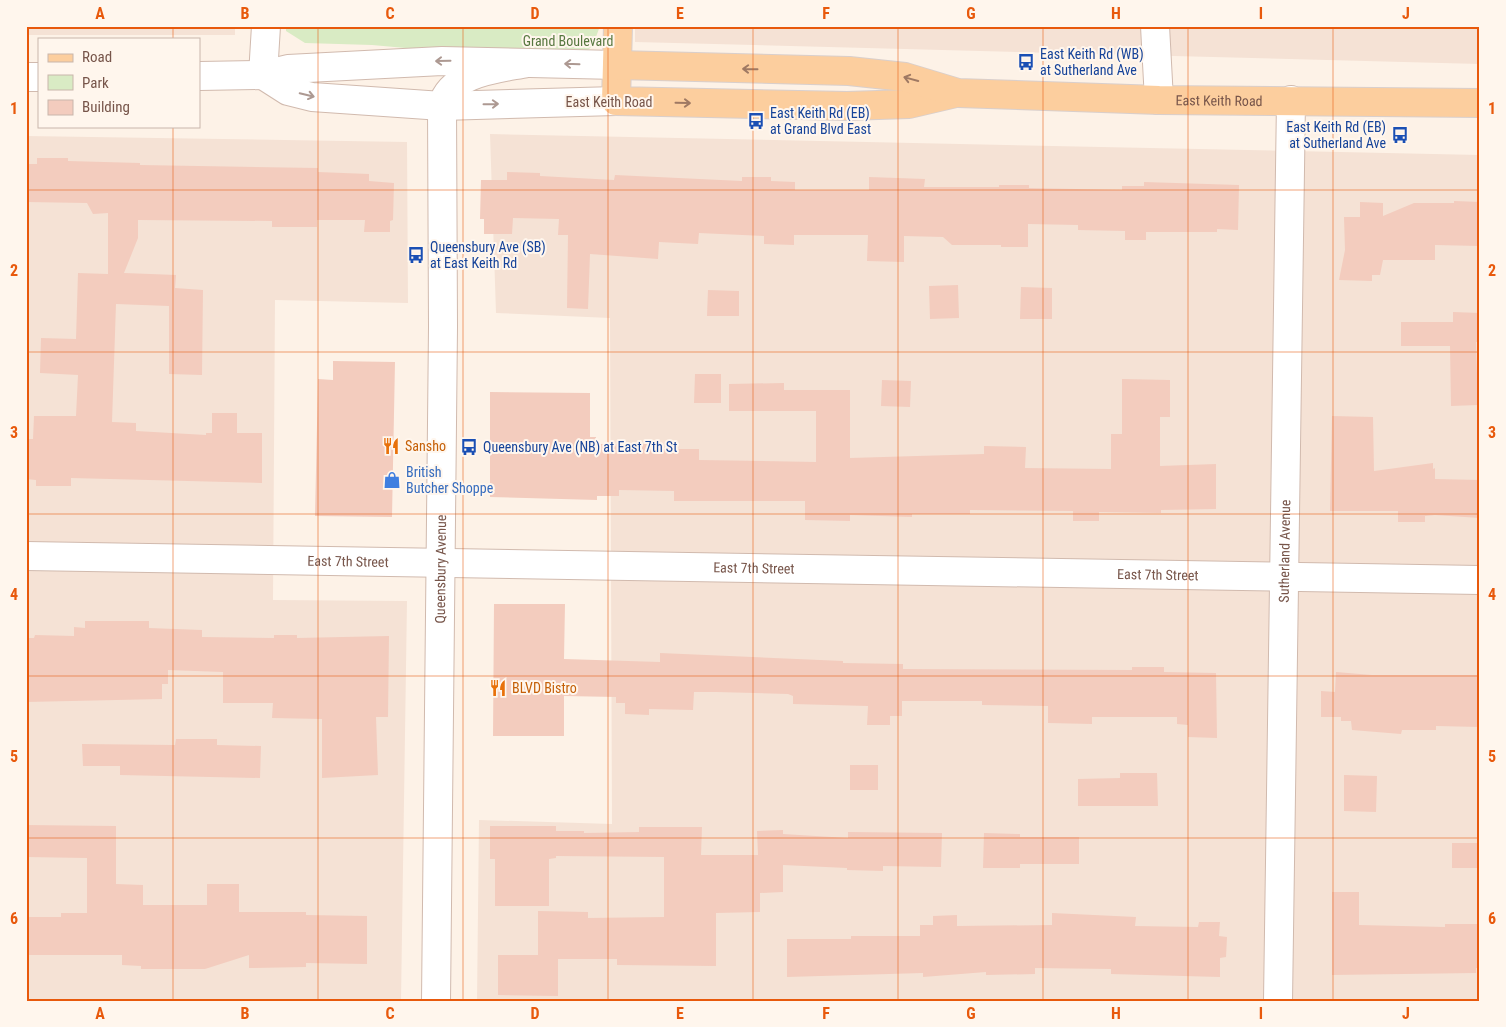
<svg xmlns="http://www.w3.org/2000/svg" width="1506" height="1027" viewBox="0 0 1506 1027" font-family="'Roboto Condensed',sans-serif">
<style>
.residential{fill:#f5e2d5}
.green{fill:#d9ebc4}
.building{fill:#f3ccbe}
.lines{fill:none;stroke-linecap:round;stroke-linejoin:round}
.minor-casing{stroke:#d1baae;stroke-width:30}
.major-casing{stroke:#d9cfcc;stroke-width:30}
.minor{stroke:#fff;stroke-width:28}
.major{stroke:#fcce9e;stroke-width:28}
.oneway{stroke:#ad9992}
.oneway2{stroke:#9f7963}
.grid{fill:none;stroke:#e8590c;stroke-width:1;stroke-opacity:0.55}
.labels{text-anchor:middle;stroke-width:4;stroke-linejoin:round;paint-order:stroke}
.park-label{font-size:14px;fill:#56773f;stroke:#fff6ed}
.transit-label{font-size:14px;fill:#164399;stroke:#fff6ed;text-anchor:start}
.street-label{font-size:14px;fill:#77554a;stroke:#fff6ed}
.food-label{font-size:14px;fill:#c56008;stroke:#fff6ed;text-anchor:start}
.shop-label{font-size:14px;fill:#366cbe;stroke:#fff6ed;text-anchor:start}
.neatline{fill:none;stroke:#e8590c;stroke-width:2}
.grid-label{font-size:16px;text-anchor:middle;font-weight:bold;fill:#e8590c}
</style>
<rect width="100%" height="100%" fill="#fdf2e7"/>
<!-- residential -->
<path class="residential" d="M26,26H235V35H26Z
M635,26H1480V64L635,42Z
M490,134L1480,155V1001H477L479,820L612,824L610,318L496,313Z
M26,136L407,142L408,303L275,300L273,600L407,601L401,1001H26Z"/>
<!-- green -->
<path class="green" d="M286,26H600L593,45L586,52L439,51L372,45L305,43L286,31Z"/>
<!-- building -->
<path class="building" d="M37,158H68V161L140,163V165L318,168V172L369,174V181L394,183L393,220L390,221V232H364L365,220H317V227H272V221L138,220V238L124,273L176,275L175,288L203,290L202,375L169,374V306L116,304L112,422L136,423V431L206,435V433H212V413H237V433H262V483L71,478V486H36V480L26,479V439H33L34,416H76L78,375L40,373L41,338L76,339L78,273L108,274V213L93,214L87,203L26,202V164H37Z
M507,172L540,173V176L614,180L615,175L742,181V177H771V181L795,182V190H869V177L925,179L924,187H999V185H1029V188L1122,190V186H1144V182L1239,185L1238,230L1217,229V232H1146V240H1125V231L1078,230V225L1028,224V247H1001V245H952L943,237L904,236V262L867,261L868,235H794V245L764,244V236L699,233L698,244L659,242L658,259L590,254L588,309L567,308L568,235H558L559,219L513,218L512,234H484V219H480L481,180H507Z
M1454,201L1480,202V246L1435,245V260H1383L1380,275H1372V281L1339,280L1345,250L1344,217H1360V202L1383,203V216L1414,203H1454Z
M958,285L959,318L930,319L929,286Z
M1021,287L1052,288V319H1020Z
M708,290L739,291V316H707Z
M1453,312L1480,313V342H1476L1478,405L1451,406L1450,346H1401V322H1453Z
M333,361L395,362L392,517L315,516L318,379L333,380Z
M695,374H721V403H694Z
M1122,379L1170,380V417H1160V466L1216,464V509L1161,510V513L1099,512V521H1073V511L970,510V514H912V517L850,515V521L805,520V501H674V491L619,490V496H597V500L490,497V392L590,393V437H596V444H658V449H699V460L816,462V411H729V384L784,383V390H850V458L984,454V446L1026,447L1025,468L1111,469V434H1122Z
M882,380L911,381L910,407L881,406Z
M1332,416L1373,417L1374,471L1433,463V469L1435,468V479L1480,480V518L1435,515L1425,516V522H1398V511H1330Z
M494,604H565L564,659L660,662V653L843,661V663L903,664V669L1132,670V667H1164V672L1216,673L1217,738L1188,737V725L1177,724V717H1092V724L1048,723V706L982,705V701H902V716H890V725H867L868,706L793,704V696L788,694L716,692H694L693,710L649,709V715L625,714V703H616V697L564,696V736H493Z
M85,621H149V628L202,630V637L274,638V635H297V638L389,636L388,717H376L378,775L322,778V719L272,718L273,703H223V672L168,670V684H162V699L26,702V638H34L35,635L74,636V627L85,628Z
M1336,672L1372,675H1480V727L1436,726V730H1402L1401,734L1352,730L1351,721H1341V717H1321V691L1335,692Z
M176,739H217V745L261,746L260,778L120,775V766H83L82,744L175,745Z
M850,765H878V790H850Z
M1120,773H1157L1158,806H1078V779L1120,778Z
M1344,775L1377,776L1376,812L1344,811Z
M26,825L116,826V884L143,885V905H207V884H239V912H306V915L367,916V964L306,963V967L249,968V955L205,969H141V966L122,965V955H26V917H61V913H87V858L26,857Z
M490,826H556V831H584V833L639,832V827H702L701,855H758L757,831L783,830V834L848,838V832L942,833L941,867L883,866V871L847,870V868L783,865V892L760,893V912L716,913V966L617,965V959H558V996L498,995V955H538V911L588,912V918L664,917V857L556,856V858L549,859V906H495V859H490Z
M984,833L1020,834V837H1079V864H1020V868H983Z
M1452,843H1480V868H1452Z
M1332,892H1359V925L1445,927V924H1480V968H1476V973L1332,975Z
M1052,913L1136,917L1135,926L1198,927L1199,922H1220L1219,936L1227,937L1226,957L1220,958V977L1111,974V969L1035,968V974L986,975V972L923,977V973L787,977V939H851V936H920V925H933V916L957,915V926L1052,925Z"/>
<g class="lines">
<!-- minor casing -->
<g class="minor-casing">
<g id="minor">
<path d="M1155,26L1159,100"/>
<path d="M263,75L288,91L312,97L442,106L616,101"/>
<path d="M263,75L266,26"/>
<path d="M199,76L263,75L288,69L442,61L617,65"/>
<path d="M26,77H39"/>
<path id="s1" d="M26,556L1480,580"/>
<path id="s2" d="M436,1001L443,327L442,106C451,72 497,69 527,63"/>
<path id="s3" d="M1278,1001L1291,100"/>
</g>
</g>
<!-- major casing -->
<g class="major-casing">
<g id="major">
<path d="M618,26L616,101L847,106L909,104L956,93"/>
<path id="s4" d="M617,65L849,71L905,77L958,93L1159,100L1480,103"/>
</g>
</g>
<!-- minor -->
<use href="#minor" class="minor"/>
<!-- major -->
<use href="#major" class="major"/>
</g>
<!-- one-way arrows -->
<defs><path id="oneway-shaft" d="M-6 0H5M1.5-3L5.5 0L1.5 3" fill="none" stroke-width="1.6" stroke-linecap="round" stroke-linejoin="round" transform="scale(1.25)"/></defs>
<g class="oneway">
<use href="#oneway-shaft" transform="translate(443 61) rotate(179)"/>
<use href="#oneway-shaft" transform="translate(572 64) rotate(-178)"/>
<use href="#oneway-shaft" transform="translate(307 95) rotate(13)"/>
<use href="#oneway-shaft" transform="translate(491 104) rotate(-1)"/>
</g>
<g class="oneway2">
<use href="#oneway-shaft" transform="translate(750 69) rotate(-179)"/>
<use href="#oneway-shaft" transform="translate(911 79) rotate(-165)"/>
<use href="#oneway-shaft" transform="translate(683 103) rotate(1)"/>
</g>
<!-- grid -->
<path class="grid" d="M173,26V39M318,26V1001M463,26V1001M608,26V1001M753,26V1001M898,26V1001M1043,26V1001M1188,26V1001M1333,26V1001M173,126V1001M26,190H1480M26,352H1480M26,514H1480M26,676H1480M26,838H1480"/>
<!-- icons -->
<defs>
<g id="bus-bare" transform="scale(1.35)"><path d="M-5-6H5V4H4V6H2V4H-2V6H-4V4H-5ZM-3.5-4V0h7V-4ZM-3.5 1.2v1.5H-2V1.2ZM2 1.2v1.5H3.5V1.2Z" fill="#1a4fb4" stroke="#fff6ed" stroke-width="2.5" paint-order="stroke"/></g>
<g id="restaurant-bare" transform="scale(1.35)"><path d="M-5-6h1v4h1v-4h1v4h1v-4h1v5L-1.5 .5V6h-2V.5L-5-1ZM5-6V6H3V1.5H1.5Q1.5-4 5-6Z" fill="#e8710a" stroke="#fff6ed" stroke-width="2.5" paint-order="stroke"/></g>
<g id="shop-bare" transform="scale(1.35)"><path d="M-5-2.5h2.3a2.7 3.5 0 0 1 5.4 0H5L5.5 6h-11ZM-1.5-2.5h3a1.5 2.3 0 0 0-3 0Z" fill="#3f7fe0" stroke="#fff6ed" stroke-width="2.5" paint-order="stroke"/></g>
</defs>
<g fill-rule="evenodd">
<use href="#bus-bare" x="1026" y="62"/>
<use href="#bus-bare" x="756" y="121"/>
<use href="#bus-bare" x="1400" y="135"/>
<use href="#bus-bare" x="416" y="255"/>
<use href="#restaurant-bare" x="391" y="446"/>
<use href="#bus-bare" x="469" y="447"/>
<use href="#shop-bare" x="392" y="480"/>
<use href="#restaurant-bare" x="498" y="688"/>
</g>
<g class="labels">
<!-- park labels -->
<g class="park-label">
<text x="568" y="46">Grand Boulevard</text>
</g>
<!-- transit labels -->
<g class="transit-label">
<text x="1040" y="59">East Keith Rd (WB)<tspan x="1040" dy="16">at Sutherland Ave</tspan></text>
<text x="770" y="118">East Keith Rd (EB)<tspan x="770" dy="16">at Grand Blvd East</tspan></text>
<text x="1386" y="132" text-anchor="end">East Keith Rd (EB)<tspan x="1386" dy="16">at Sutherland Ave</tspan></text>
<text x="430" y="252">Queensbury Ave (SB)<tspan x="430" dy="16">at East Keith Rd</tspan></text>
<text x="483" y="452">Queensbury Ave (NB) at East 7th St</text>
</g>
<!-- street labels -->
<g class="street-label">
<text dy="5" stroke="none"><textPath href="#s4" startOffset="605">East Keith Road</textPath></text>
<text x="609" y="107">East Keith Road</text>
<text dy="5" stroke="none"><textPath href="#s3" startOffset="450">Sutherland Avenue</textPath></text>
<text dy="5" stroke="none"><textPath href="#s1" startOffset="322">East 7th Street</textPath></text>
<text dy="5" stroke="none"><textPath href="#s2" startOffset="432">Queensbury Avenue</textPath></text>
<text dy="5" stroke="none"><textPath href="#s1" startOffset="728">East 7th Street</textPath></text>
<text dy="5" stroke="none"><textPath href="#s1" startOffset="1132">East 7th Street</textPath></text>
</g>
<!-- food labels -->
<g class="food-label">
<text x="405" y="451">Sansho</text>
<text x="512" y="693">BLVD Bistro</text>
</g>
<!-- shop labels -->
<g class="shop-label">
<text x="406" y="477">British<tspan x="406" dy="16">Butcher Shoppe</tspan></text>
</g>
</g>
<!-- border -->
<rect width="1506" height="1027" fill="none" stroke="#fff6ed" stroke-width="55"/>
<!-- legend -->
<rect x="38" y="38" width="162" height="90" fill="#fff6ed" stroke="#c9b6ac"/>
<rect x="48" y="54" width="25" height="8" fill="#fcce9e" stroke="#c9b6ac"/>
<text x="82" y="62" font-size="15" fill="#77554a">Road</text>
<rect x="48" y="75" width="25" height="15" fill="#d9ebc4" stroke="#c9b6ac"/>
<text x="82" y="88" font-size="15" fill="#77554a">Park</text>
<rect x="48" y="100" width="25" height="15" fill="#f3ccbe" stroke="#c9b6ac"/>
<text x="82" y="112" font-size="15" fill="#77554a">Building</text>
<rect x="28" y="28" width="1450" height="972" class="neatline"/>
<g class="grid-label">
<text x="100" y="19">A</text>
<text x="245" y="19">B</text>
<text x="390" y="19">C</text>
<text x="535" y="19">D</text>
<text x="680" y="19">E</text>
<text x="826" y="19">F</text>
<text x="971" y="19">G</text>
<text x="1116" y="19">H</text>
<text x="1261" y="19">I</text>
<text x="1406" y="19">J</text>
<text x="14" y="114">1</text>
<text x="1492" y="114">1</text>
<text x="14" y="276">2</text>
<text x="1492" y="276">2</text>
<text x="14" y="438">3</text>
<text x="1492" y="438">3</text>
<text x="14" y="600">4</text>
<text x="1492" y="600">4</text>
<text x="14" y="762">5</text>
<text x="1492" y="762">5</text>
<text x="14" y="924">6</text>
<text x="1492" y="924">6</text>
<text x="100" y="1019">A</text>
<text x="245" y="1019">B</text>
<text x="390" y="1019">C</text>
<text x="535" y="1019">D</text>
<text x="680" y="1019">E</text>
<text x="826" y="1019">F</text>
<text x="971" y="1019">G</text>
<text x="1116" y="1019">H</text>
<text x="1261" y="1019">I</text>
<text x="1406" y="1019">J</text>
</g>
</svg>
